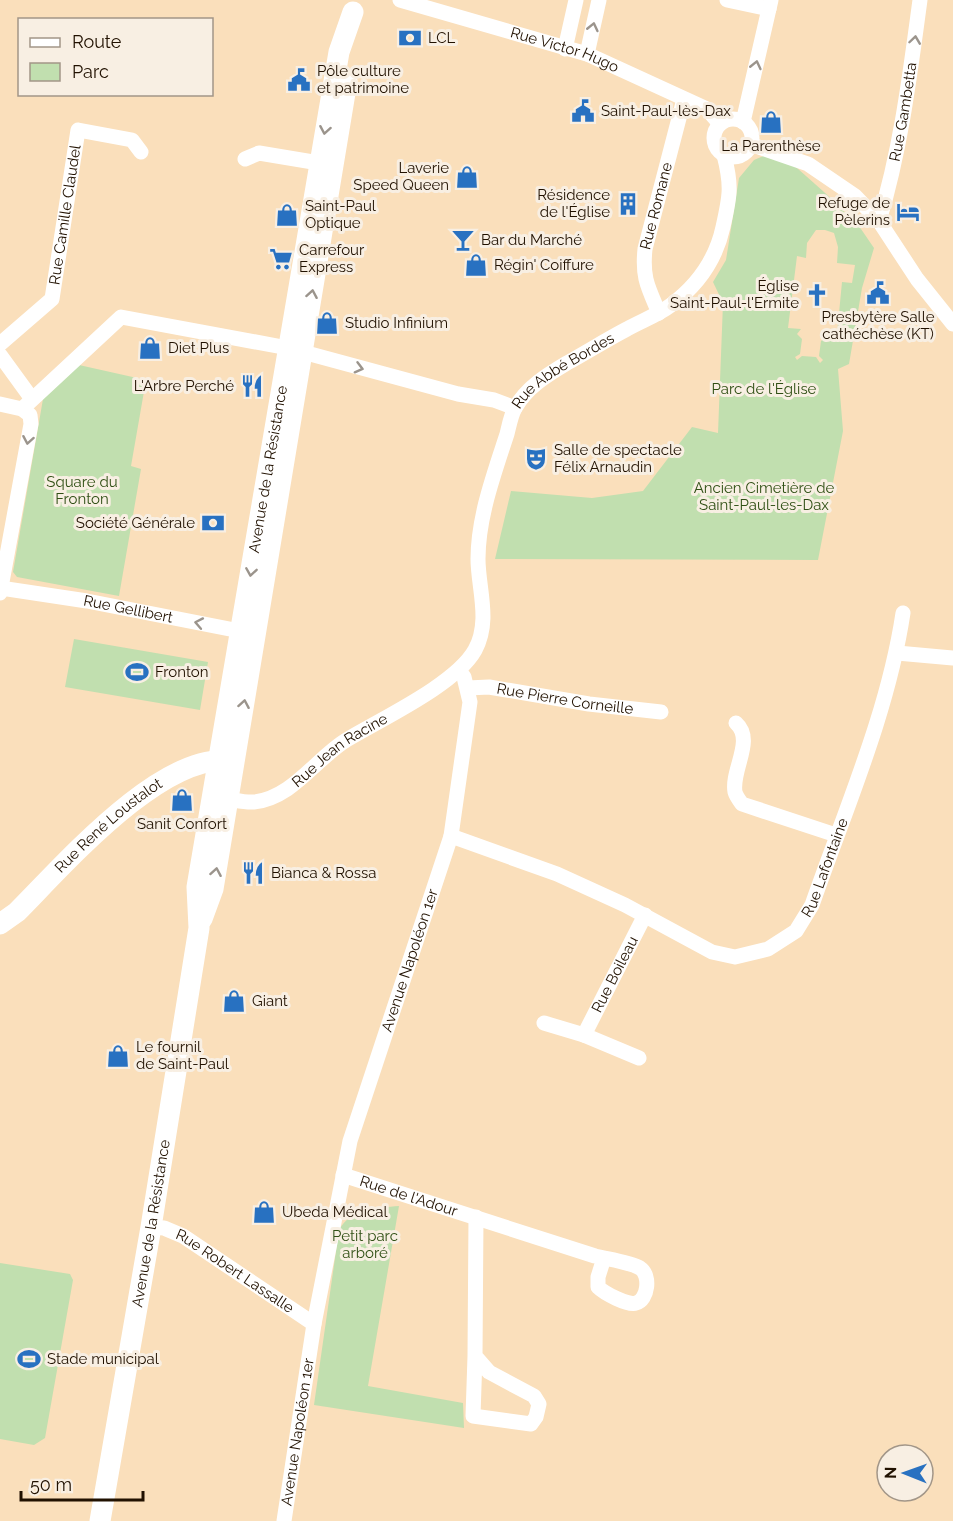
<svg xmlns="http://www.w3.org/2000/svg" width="953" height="1521" viewBox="0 0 953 1521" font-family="Raleway,sans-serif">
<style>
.green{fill:#c1dfaf;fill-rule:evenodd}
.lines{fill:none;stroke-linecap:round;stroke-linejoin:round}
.street{stroke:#fff;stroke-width:15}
.secondary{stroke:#fff;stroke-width:21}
.oneway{stroke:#9b948c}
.labels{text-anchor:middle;stroke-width:6;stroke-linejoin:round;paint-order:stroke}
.poi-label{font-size:15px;fill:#211100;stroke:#f8efe3;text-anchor:start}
.street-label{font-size:15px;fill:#211100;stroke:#f8efe3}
.park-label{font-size:15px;fill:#305015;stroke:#f8efe3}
</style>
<rect width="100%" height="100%" fill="#fadfbb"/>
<!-- green -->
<path class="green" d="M766,155L788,160L833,200L861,229L874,248L862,288L849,364L838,369L843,431L818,560L495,559L511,491L592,498L643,491L692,427L718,433L723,303L713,282L726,260L739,178L754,160ZM816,230H825L834,233L838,247L837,263L855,265L852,283L842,282L837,334L825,333V338L821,341L819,356L823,360L820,363L816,357L802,356L797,360L795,357L800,354L802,339L797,334L801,329L788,328L797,256L806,258L807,243Z
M79,365L146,380L131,466L141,469L119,596L17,577L13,572L43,399Z
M74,639L208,662L200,710L65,687Z
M399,1206L368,1386L463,1403L464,1428L314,1405L339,1230C351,1208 377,1208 399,1206Z
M0,1263L70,1274L73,1280L45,1438L34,1445L0,1439Z"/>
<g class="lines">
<!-- street -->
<g class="street">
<path id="s1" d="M400,0L587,54L707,109L720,124"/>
<path d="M727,0L769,9"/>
<path d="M565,49L576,0"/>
<path d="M587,54L599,0"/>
<circle cx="733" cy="138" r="19"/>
<path d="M743,122L771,0"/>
<path d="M750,144L808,164L855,196L879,221L917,279L953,324"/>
<path d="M245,159L259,153L319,163"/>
<path id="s2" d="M879,221C901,149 910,74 920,0"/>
<path id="s3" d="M659,313C648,287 642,278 645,249L684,99"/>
<path id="s4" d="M0,344L52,299L78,130L132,140L141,152"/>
<path d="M0,355L32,399"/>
<path d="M0,404L22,409L30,415L31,424L0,593"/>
<path d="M22,409L121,317L288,348L458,394L494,400L515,408"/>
<path id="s5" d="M0,588L87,601L250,633"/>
<path d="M897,653L953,658"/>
<path id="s6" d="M468,688L489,687L589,704L661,712"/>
<path d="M736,723C755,740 731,770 735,792C736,796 739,800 742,804L836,835"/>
<path id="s7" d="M218,798C230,798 242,803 254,802C293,798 317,757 348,739C383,718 456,684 475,650C491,621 478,588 478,559C478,517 494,474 507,434C509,426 511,415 515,408C527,387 547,375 567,363C587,352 606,340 627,329C641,321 658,315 671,305C698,285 716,259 723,227C730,196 732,186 724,155"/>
<path id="s8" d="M451,836L557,874L625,905L712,952L735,957L768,949L796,931L812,905C845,810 888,713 903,613"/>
<path d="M544,1023L584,1035L639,1058"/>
<path id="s9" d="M584,1035L645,915"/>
<path id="s10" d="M343,1175L595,1256C607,1259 630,1262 640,1268C651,1275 648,1300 636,1303C628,1306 604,1293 598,1287V1277L604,1258"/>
<path id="s11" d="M151,1227L164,1228L183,1236L314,1324"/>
<path d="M475,1356L489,1372L534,1396L539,1404L536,1417L531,1424L473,1416L475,1356L476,1217"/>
<path id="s12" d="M284,1521L314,1324L350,1141L451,836L470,702L464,677L459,670"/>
</g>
<!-- secondary -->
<g class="secondary">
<path d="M202,919L213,889L347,81"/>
<path id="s13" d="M0,924L17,912C63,866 162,751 231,761"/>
<path id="s14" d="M100,1521L151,1227L199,928L197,887L339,52L353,12"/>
</g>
</g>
<!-- one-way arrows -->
<defs><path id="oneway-chevron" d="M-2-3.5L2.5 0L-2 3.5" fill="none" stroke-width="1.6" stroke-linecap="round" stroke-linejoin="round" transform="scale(1.5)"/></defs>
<g class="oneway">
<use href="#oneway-chevron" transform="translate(593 27) rotate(-77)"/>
<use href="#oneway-chevron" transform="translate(915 40) rotate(-82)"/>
<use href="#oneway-chevron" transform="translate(756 65) rotate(-77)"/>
<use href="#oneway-chevron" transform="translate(325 130) rotate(100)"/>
<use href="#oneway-chevron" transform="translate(312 294) rotate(-80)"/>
<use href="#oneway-chevron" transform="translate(359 368) rotate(15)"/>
<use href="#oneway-chevron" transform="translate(28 440) rotate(100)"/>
<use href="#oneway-chevron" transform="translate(251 572) rotate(99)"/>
<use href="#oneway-chevron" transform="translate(199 623) rotate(-169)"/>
<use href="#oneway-chevron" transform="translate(244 704) rotate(-80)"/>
<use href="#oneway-chevron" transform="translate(216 872) rotate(-80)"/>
</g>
<!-- icons -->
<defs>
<g id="bank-bare" transform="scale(1.8)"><path d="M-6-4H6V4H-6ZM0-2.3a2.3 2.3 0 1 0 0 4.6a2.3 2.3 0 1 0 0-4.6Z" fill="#2871c1" stroke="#f8efe3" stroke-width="2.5" paint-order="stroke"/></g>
<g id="civic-bare" transform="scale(1.8)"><path d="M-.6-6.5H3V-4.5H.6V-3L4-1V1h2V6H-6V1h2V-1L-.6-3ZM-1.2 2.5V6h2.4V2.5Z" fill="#2871c1" stroke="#f8efe3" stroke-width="2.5" paint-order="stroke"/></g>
<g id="shop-bare" transform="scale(1.8)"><path d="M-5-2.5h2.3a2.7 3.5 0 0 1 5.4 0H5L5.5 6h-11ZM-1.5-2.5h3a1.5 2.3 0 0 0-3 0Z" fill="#2871c1" stroke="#f8efe3" stroke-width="2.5" paint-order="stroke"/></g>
<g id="building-bare" transform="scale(1.8)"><path d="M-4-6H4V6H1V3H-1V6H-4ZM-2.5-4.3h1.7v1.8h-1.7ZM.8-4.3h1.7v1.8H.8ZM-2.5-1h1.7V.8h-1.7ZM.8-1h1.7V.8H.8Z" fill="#2871c1" stroke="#f8efe3" stroke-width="2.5" paint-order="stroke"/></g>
<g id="hotel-bare" transform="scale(1.8)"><path d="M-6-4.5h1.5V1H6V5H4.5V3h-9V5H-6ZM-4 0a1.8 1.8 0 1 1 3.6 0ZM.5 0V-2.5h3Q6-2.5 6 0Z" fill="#2871c1" stroke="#f8efe3" stroke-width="2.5" paint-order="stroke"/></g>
<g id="bar-bare" transform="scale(1.8)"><path d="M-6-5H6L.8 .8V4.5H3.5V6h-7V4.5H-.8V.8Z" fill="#2871c1" stroke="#f8efe3" stroke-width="2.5" paint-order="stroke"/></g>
<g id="supermarket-bare" transform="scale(1.8)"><path d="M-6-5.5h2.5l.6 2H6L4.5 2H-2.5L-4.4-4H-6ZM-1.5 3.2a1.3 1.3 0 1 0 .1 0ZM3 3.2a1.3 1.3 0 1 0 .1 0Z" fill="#2871c1" stroke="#f8efe3" stroke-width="2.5" paint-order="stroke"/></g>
<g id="church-bare" transform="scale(1.8)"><path d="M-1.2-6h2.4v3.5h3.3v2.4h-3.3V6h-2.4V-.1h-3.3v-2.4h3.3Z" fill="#2871c1" stroke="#f8efe3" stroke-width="2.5" paint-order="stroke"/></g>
<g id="restaurant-bare" transform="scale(1.8)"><path d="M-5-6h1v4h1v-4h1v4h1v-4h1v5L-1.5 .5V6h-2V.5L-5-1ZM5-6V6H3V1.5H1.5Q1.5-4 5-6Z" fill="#2871c1" stroke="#f8efe3" stroke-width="2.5" paint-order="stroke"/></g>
<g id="theatre-bare" transform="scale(1.8)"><path d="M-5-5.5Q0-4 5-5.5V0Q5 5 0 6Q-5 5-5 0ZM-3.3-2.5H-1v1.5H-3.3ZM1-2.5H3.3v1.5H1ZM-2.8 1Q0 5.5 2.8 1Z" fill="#2871c1" stroke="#f8efe3" stroke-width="2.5" paint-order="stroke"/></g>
<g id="stadium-bare" transform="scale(1.8)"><path d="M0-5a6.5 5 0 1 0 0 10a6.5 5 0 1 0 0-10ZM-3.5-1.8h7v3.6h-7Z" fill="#2871c1" stroke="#f8efe3" stroke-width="2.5" paint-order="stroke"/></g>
</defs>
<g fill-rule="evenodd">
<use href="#bank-bare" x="410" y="38"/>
<use href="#civic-bare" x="299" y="80"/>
<use href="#civic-bare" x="583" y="111"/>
<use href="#shop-bare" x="771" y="122"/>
<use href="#shop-bare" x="467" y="177"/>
<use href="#building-bare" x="628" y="204"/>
<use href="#hotel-bare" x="908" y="212"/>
<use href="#shop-bare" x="287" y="215"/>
<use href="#bar-bare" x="463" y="240"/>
<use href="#supermarket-bare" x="281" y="259"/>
<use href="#shop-bare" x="476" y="265"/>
<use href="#civic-bare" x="878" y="293"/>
<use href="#church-bare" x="817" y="295"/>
<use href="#shop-bare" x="327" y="323"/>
<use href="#shop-bare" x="150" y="348"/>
<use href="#restaurant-bare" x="252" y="386"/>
<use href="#theatre-bare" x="536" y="459"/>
<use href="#bank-bare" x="213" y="523"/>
<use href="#stadium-bare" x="137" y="672"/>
<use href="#shop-bare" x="182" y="800"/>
<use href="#restaurant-bare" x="253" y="873"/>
<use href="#shop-bare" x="234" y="1001"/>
<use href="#shop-bare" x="118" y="1056"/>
<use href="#shop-bare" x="264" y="1212"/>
<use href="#stadium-bare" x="29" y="1359"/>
</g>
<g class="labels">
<!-- poi labels -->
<g class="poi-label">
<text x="428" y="43">LCL</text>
<text x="317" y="76">Pôle culture<tspan x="317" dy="17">et patrimoine</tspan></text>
<text x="601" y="116">Saint-Paul-lès-Dax</text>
<text x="771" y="151" text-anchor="middle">La Parenthèse</text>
<text x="449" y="173" text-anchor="end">Laverie<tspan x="449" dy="17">Speed Queen</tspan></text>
<text x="610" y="200" text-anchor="end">Résidence<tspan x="610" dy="17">de l'Église</tspan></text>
<text x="890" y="208" text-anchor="end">Refuge de<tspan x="890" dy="17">Pèlerins</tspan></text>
<text x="305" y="211">Saint-Paul<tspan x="305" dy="17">Optique</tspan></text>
<text x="481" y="245">Bar du Marché</text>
<text x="299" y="255">Carrefour<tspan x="299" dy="17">Express</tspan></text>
<text x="494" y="270">Régin' Coiffure</text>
<text x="799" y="291" text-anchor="end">Église<tspan x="799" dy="17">Saint-Paul-l'Ermite</tspan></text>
<text x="878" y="322" text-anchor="middle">Presbytère Salle<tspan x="878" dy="17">cathéchèse (KT)</tspan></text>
<text x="345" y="328">Studio Infinium</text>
<text x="168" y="353">Diet Plus</text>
<text x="234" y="391" text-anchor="end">L'Arbre Perché</text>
<text x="554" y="455">Salle de spectacle<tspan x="554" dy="17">Félix Arnaudin</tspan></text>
<text x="195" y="528" text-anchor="end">Société Générale</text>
<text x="155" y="677">Fronton</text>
<text x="182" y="829" text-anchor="middle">Sanit Confort</text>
<text x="271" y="878">Bianca &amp; Rossa</text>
<text x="252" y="1006">Giant</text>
<text x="136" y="1052">Le fournil<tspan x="136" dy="17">de Saint-Paul</tspan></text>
<text x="282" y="1217">Ubeda Médical</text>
<text x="47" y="1364">Stade municipal</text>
</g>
<!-- street labels -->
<g class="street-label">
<text dy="5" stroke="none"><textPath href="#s1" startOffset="172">Rue Victor Hugo</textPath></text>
<text dy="5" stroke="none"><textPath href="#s2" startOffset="112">Rue Gambetta</textPath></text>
<text dy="5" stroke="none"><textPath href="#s3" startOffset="111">Rue Romane</textPath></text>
<text dy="5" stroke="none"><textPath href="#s4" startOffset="154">Rue Camille Claudel</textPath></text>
<text dy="5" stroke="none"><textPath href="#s7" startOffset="618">Rue Abbé Bordes</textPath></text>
<text dy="5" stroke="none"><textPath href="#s14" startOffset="1066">Avenue de la Résistance</textPath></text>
<text dy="5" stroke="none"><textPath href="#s5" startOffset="130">Rue Gellibert</textPath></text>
<text dy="5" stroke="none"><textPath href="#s6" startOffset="98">Rue Pierre Corneille</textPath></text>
<text dy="5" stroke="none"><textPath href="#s7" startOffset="138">Rue Jean Racine</textPath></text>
<text dy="5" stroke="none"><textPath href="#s13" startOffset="147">Rue René Loustalot</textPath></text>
<text dy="5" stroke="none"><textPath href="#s8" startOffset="447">Rue Lafontaine</textPath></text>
<text dy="5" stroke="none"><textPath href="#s12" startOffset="576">Avenue Napoléon 1er</textPath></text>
<text dy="5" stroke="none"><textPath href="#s9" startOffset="68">Rue Boileau</textPath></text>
<text dy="5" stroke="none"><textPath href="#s10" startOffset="69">Rue de l'Adour</textPath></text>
<text dy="5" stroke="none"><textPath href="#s14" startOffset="302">Avenue de la Résistance</textPath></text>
<text dy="5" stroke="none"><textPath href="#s11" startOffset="96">Rue Robert Lassalle</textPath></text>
<text dy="5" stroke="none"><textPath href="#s12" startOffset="90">Avenue Napoléon 1er</textPath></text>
</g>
<!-- park labels -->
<g class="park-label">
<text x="764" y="394">Parc de l'Église</text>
<text x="82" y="487">Square du<tspan x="82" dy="17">Fronton</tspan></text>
<text x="764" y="493">Ancien Cimetière de<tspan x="764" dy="17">Saint-Paul-les-Dax</tspan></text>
<text x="365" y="1241">Petit parc<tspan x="365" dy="17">arboré</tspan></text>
</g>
</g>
<!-- legend -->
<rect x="18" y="18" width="195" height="78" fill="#f8efe3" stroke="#a29688" stroke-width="1.5"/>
<rect x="30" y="38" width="30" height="9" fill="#ffffff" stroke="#a29688" stroke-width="1.5"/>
<text x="72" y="48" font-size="18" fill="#211100">Route</text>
<rect x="30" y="63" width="30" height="18" fill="#c1dfaf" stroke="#a29688" stroke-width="1.5"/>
<text x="72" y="78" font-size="18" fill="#211100">Parc</text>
<!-- north arrow -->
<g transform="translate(905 1473) rotate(271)"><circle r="28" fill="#f8efe3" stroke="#a29688" stroke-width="1.5"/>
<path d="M0-4.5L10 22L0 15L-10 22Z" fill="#2871c1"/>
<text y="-9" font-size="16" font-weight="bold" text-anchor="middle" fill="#211100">N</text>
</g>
<!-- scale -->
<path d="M21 1491v9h122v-9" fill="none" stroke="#211100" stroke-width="3"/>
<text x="30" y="1491" font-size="18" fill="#211100" stroke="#f8efe3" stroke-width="4.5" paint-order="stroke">50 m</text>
</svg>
